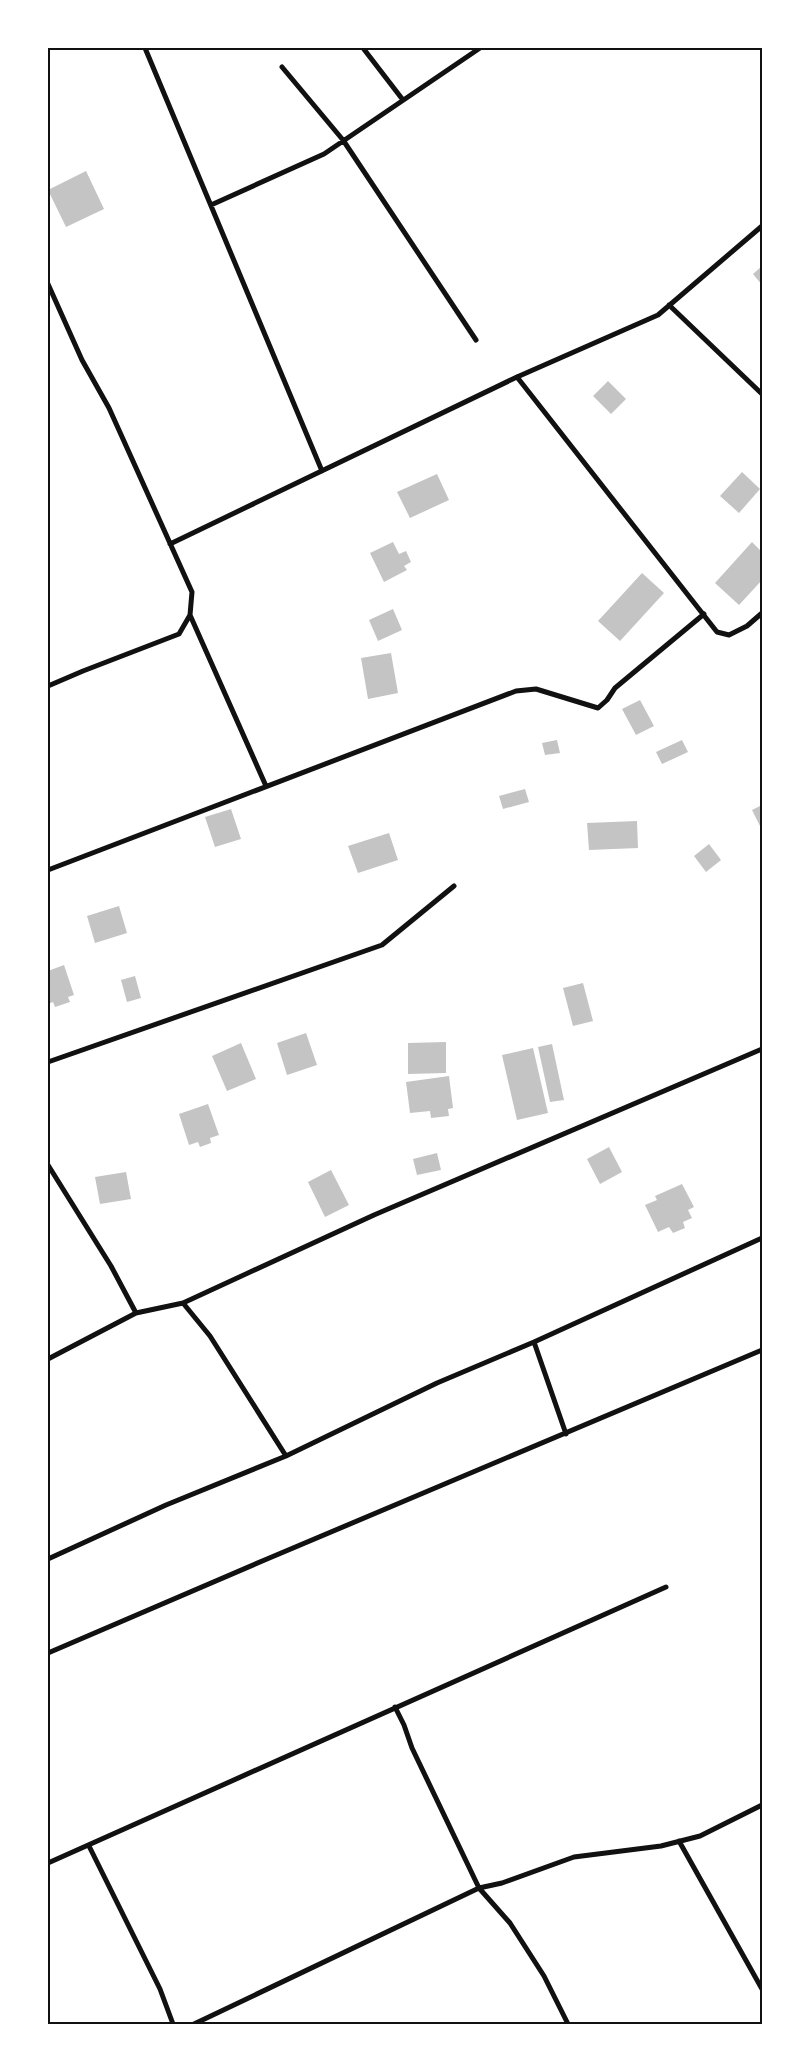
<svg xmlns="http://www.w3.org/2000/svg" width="810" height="2072" viewBox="0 0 810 2072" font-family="Manrope,sans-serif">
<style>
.building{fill:#c4c4c4}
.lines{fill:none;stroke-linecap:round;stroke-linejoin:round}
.minor{stroke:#111;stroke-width:5}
.neatline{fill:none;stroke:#111;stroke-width:2}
</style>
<rect width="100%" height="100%" fill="#fff"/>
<!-- building -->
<path class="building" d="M86,171L104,209L66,227L48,190Z
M762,266V285L753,274Z
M608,381L626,399L611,414L593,396Z
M742,472L760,489L739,513L720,496Z
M437,474L449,500L410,518L397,492Z
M393,542L399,554L406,551L411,562L404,566L407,570L384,582L370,553Z
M752,542L762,552V580L739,605L715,583Z
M642,573L664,593L620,641L598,621Z
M393,609L402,630L378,641L369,620Z
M391,653L398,693L368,699L361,658Z
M640,700L654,726L636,735L622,709Z
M557,740L560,753L545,755L542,743Z
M682,740L688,752L662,764L656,752Z
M525,789L529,802L503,809L499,796Z
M762,805V830L752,810Z
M231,809L241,839L215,847L205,817Z
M637,821L638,848L589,850L587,823Z
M389,833L398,860L358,873L348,846Z
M709,844L721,860L706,872L694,856Z
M119,906L127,933L95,943L87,916Z
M64,965L74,995L68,997L70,1002L55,1007L53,1002L48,1004V971Z
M135,976L141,998L127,1002L121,980Z
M583,983L593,1021L573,1026L563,988Z
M306,1033L317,1065L287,1075L277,1043Z
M446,1042V1073L408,1074V1043Z
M241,1043L256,1079L227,1091L212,1056Z
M552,1044L564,1100L550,1102L538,1047Z
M533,1048L548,1113L517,1120L502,1055Z
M449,1076L453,1108L448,1109L449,1116L431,1118L430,1111L410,1113L406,1082Z
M208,1104L219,1135L210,1138L211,1143L200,1147L198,1142L189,1145L179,1114Z
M609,1147L622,1172L600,1184L587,1159Z
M437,1153L441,1170L417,1175L413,1159Z
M331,1170L349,1205L325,1217L308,1182Z
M126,1172L131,1199L100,1204L95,1177Z
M682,1184L694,1207L688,1210L692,1218L683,1222L685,1228L673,1233L669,1227L658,1232L645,1205L657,1200L655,1196Z"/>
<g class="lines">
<!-- minor -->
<path class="minor" d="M145,48L322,471
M363,48L403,100
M282,67L343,140L476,340
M211,205L324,154L480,48
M48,284L82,360L109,408L192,592L190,615L179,634L83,671L48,686
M669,305L762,394
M517,377L717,632L729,635L747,626L762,613
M170,544L517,377L658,315L762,226
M190,615L266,786
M48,870L516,691L536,689L598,708L607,700L615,688L704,614
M48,1062L382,945L454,886
M48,1165L111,1266L136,1313
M183,1303L210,1336L286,1456
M534,1342L566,1434
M48,1359L136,1313L183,1303L374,1215L762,1049
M48,1559L166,1505L286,1456L437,1383L534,1342L762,1238
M48,1653L267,1559L762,1350
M395,1707L404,1725L412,1748L479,1888L510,1923L544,1976L568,2024
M679,1841L762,1989
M89,1846L160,1989L173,2024
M48,1863L666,1587
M194,2024L479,1888L502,1883L574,1857L661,1846L700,1836L762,1805"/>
</g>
<!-- border -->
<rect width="810" height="2072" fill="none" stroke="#ffffff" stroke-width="98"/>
<rect x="49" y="49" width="712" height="1974" class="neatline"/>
</svg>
